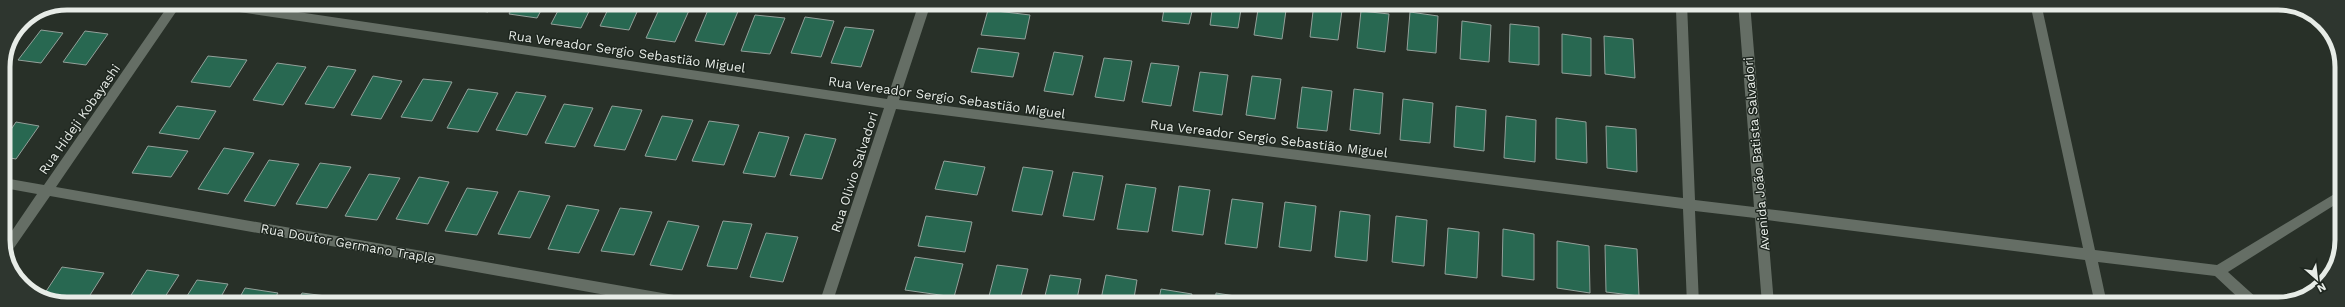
<svg xmlns="http://www.w3.org/2000/svg" width="2345" height="307" viewBox="0 0 2345 307" font-family="'Work Sans',sans-serif">
<style>
.building{fill:#286851;stroke:#93a09a}
.lines{fill:none;stroke-linecap:round;stroke-linejoin:round}
.minor{fill:#656e65;fill-rule:evenodd}
.labels{text-anchor:middle;stroke-width:3;stroke-linejoin:round;paint-order:stroke}
.street-label{font-size:13px;fill:#e7ece7;stroke:#1e261f}
.rim{fill:none;stroke:#e7ece7;stroke-width:5}
</style>
<rect width="100%" height="100%" fill="#283028"/>
<!-- building -->
<path class="building" d="M466,3H493L488,12L463,8Z
M515,3H545L537,18L509,14Z
M562,3H593L581,28L551,24Z
M611,3H641L629,30L600,26Z
M662,3L691,6L675,42L646,38Z
M1063,3H1091L1089,11L1061,9Z
M1115,3H1143L1141,11L1114,8Z
M1165,3H1194L1189,24L1162,21Z
M1213,3H1242L1238,28L1210,25Z
M1259,3H1287L1282,39L1254,35Z
M1314,3H1343L1338,40L1310,37Z
M710,5L739,9L724,45L695,41Z
M988,10L1030,15L1025,39L981,35Z
M1361,11L1389,14L1385,52L1357,48Z
M1410,12L1438,16L1436,53L1407,50Z
M755,15L785,18L770,54L741,51Z
M805,17L834,21L821,57L791,53Z
M1462,21L1491,25L1489,62L1460,59Z
M1510,24L1539,27V65L1509,62Z
M845,27L874,30L861,67L831,63Z
M41,30L63,33L41,63L18,60Z
M85,31L108,34L86,65L63,62Z
M1562,34L1591,38V76L1562,73Z
M1604,36L1633,39L1635,78L1605,74Z
M978,48L1019,53L1013,77L971,72Z
M1054,52L1083,56L1073,95L1044,91Z
M208,56L247,60L230,87L191,82Z
M1104,58L1132,61L1124,101L1095,97Z
M277,63L306,67L283,105L253,100Z
M1151,63L1179,66L1171,106L1142,102Z
M328,66L356,70L334,108L305,104Z
M1200,72L1228,75L1222,115L1193,111Z
M373,76L402,81L381,119L351,115Z
M1252,76L1281,79L1275,119L1246,115Z
M423,79L452,82L432,121L401,117Z
M1302,87L1332,91L1327,131L1297,128Z
M468,89L498,93L478,132L447,128Z
M1354,89L1383,93L1380,134L1350,130Z
M516,92L546,96L527,135L496,130Z
M1403,99L1433,103L1430,143L1400,140Z
M564,104L593,108L575,147L545,143Z
M177,106L216,111L199,139L159,133Z
M612,106L642,110L625,150L594,146Z
M1456,106L1486,110L1484,151L1454,147Z
M662,116L693,120L676,160L645,156Z
M1506,116L1536,120L1535,162L1504,158Z
M1556,118L1586,122L1587,163L1556,159Z
M709,121L739,125L724,165L692,161Z
M16,122L39,126L16,159L4,157V140Z
M1606,126L1636,129L1637,172L1607,168Z
M759,132L789,137L775,177L743,173Z
M805,134L836,139L822,179L790,175Z
M148,146L188,151L171,177L132,173Z
M224,148L254,153L228,194L198,189Z
M269,160L299,164L275,206L244,201Z
M944,161L985,167L977,195L935,189Z
M320,163L351,167L327,208L296,204Z
M1023,167L1053,171L1042,215L1012,211Z
M1073,172L1103,176L1094,220L1063,216Z
M369,174L400,178L377,220L345,216Z
M419,177L449,182L428,224L396,219Z
M1126,184L1156,188L1148,232L1117,229Z
M1179,186L1210,190L1203,235L1172,231Z
M467,188L498,192L477,235L445,231Z
M519,191L550,196L530,238L498,234Z
M1232,199L1263,203L1257,248L1225,244Z
M1285,202L1316,206L1311,251L1279,247Z
M567,205L599,210L579,253L548,249Z
M620,208L652,212L634,255L601,251Z
M1340,211L1370,215L1367,261L1335,257Z
M926,216L972,222L965,252L918,246Z
M1396,216L1427,220L1424,266L1392,262Z
M668,221L699,226L682,270L650,265Z
M723,221L752,224L737,269L707,266Z
M1448,228L1479,232L1477,278L1445,274Z
M1503,229L1534,234V280L1502,276Z
M766,233L798,237L783,282L750,277Z
M1557,241L1589,246L1590,293L1557,288Z
M1605,245L1637,249L1639,296L1606,292Z
M915,257L963,264L954,297L905,290Z
M997,265L1028,269L1019,304H987Z
M62,267L104,273L85,303L55,302L43,296Z
M147,270L179,275L161,303H126Z
M1050,275L1081,279L1076,304H1043Z
M1106,275L1137,280L1133,304H1100Z
M197,280L228,284L217,304H182Z
M245,288L278,293L271,304H236Z
M1161,289L1192,294L1190,304H1158Z
M302,293L334,297L331,304H296Z
M1216,293L1248,298L1247,304H1215Z"/>
<g class="lines">
<!-- minor -->
<path class="minor" d="M170,3H182L56,187L691,298L696,300L697,304H656L50,196L9,255L5,256V241L37,194L4,188V178L44,185Z
M200,3H237L887,99L919,3H931L899,100L1683,198L1676,10L1660,7L1655,3H1687L1695,200L1754,207L1738,3H1750L1767,209L2083,248L2030,3H2041L2095,250L2217,265L2341,190V201L2228,272L2259,300L2260,304H2245L2215,276L2098,262L2107,304H2095L2085,260L1767,220L1774,304H1762L1755,218L1695,211L1699,304H1687L1683,209L896,109L832,304H819L884,108L206,7Z"/>
</g>
<g class="labels">
<!-- street labels -->
<g class="street-label">
<text transform="translate(627 51) rotate(8)" y="5">Rua Vereador Sergio Sebastião Miguel</text>
<text transform="translate(947 97) rotate(8)" y="5">Rua Vereador Sergio Sebastião Miguel</text>
<text transform="translate(79 119) rotate(-55)" y="5">Rua Hideji Kobayashi</text>
<text transform="translate(1269 138) rotate(7)" y="5">Rua Vereador Sergio Sebastião Miguel</text>
<text transform="translate(1756 154) rotate(-95)" y="5">Avenida João Batista Salvadori</text>
<text transform="translate(854 172) rotate(-72)" y="5">Rua Olivio Salvadori</text>
<text transform="translate(348 243) rotate(10)" y="5">Rua Doutor Germano Traple</text>
</g>
</g>
<!-- crop -->
<path d="M0 0H2345V307H0ZM67 10H2278A57 57 0 0 1 2335 67V240A57 57 0 0 1 2278 297H67A57 57 0 0 1 10 240V67A57 57 0 0 1 67 10Z" fill="#2e362f" fill-rule="evenodd"/>
<path class="rim" d="M67 10H2278A57 57 0 0 1 2335 67V240A57 57 0 0 1 2278 297H67A57 57 0 0 1 10 240V67A57 57 0 0 1 67 10Z"/>
<!-- north arrow -->
<g transform="translate(2317 279) rotate(152)" stroke="#1e261f" stroke-width="3" paint-order="stroke">
<path d="M0-3L7 15L0 10L-7 15Z" fill="#e7ece7"/>
<text y="-6" font-size="11" font-weight="bold" text-anchor="middle" fill="#e7ece7">N</text>
</g>
</svg>
